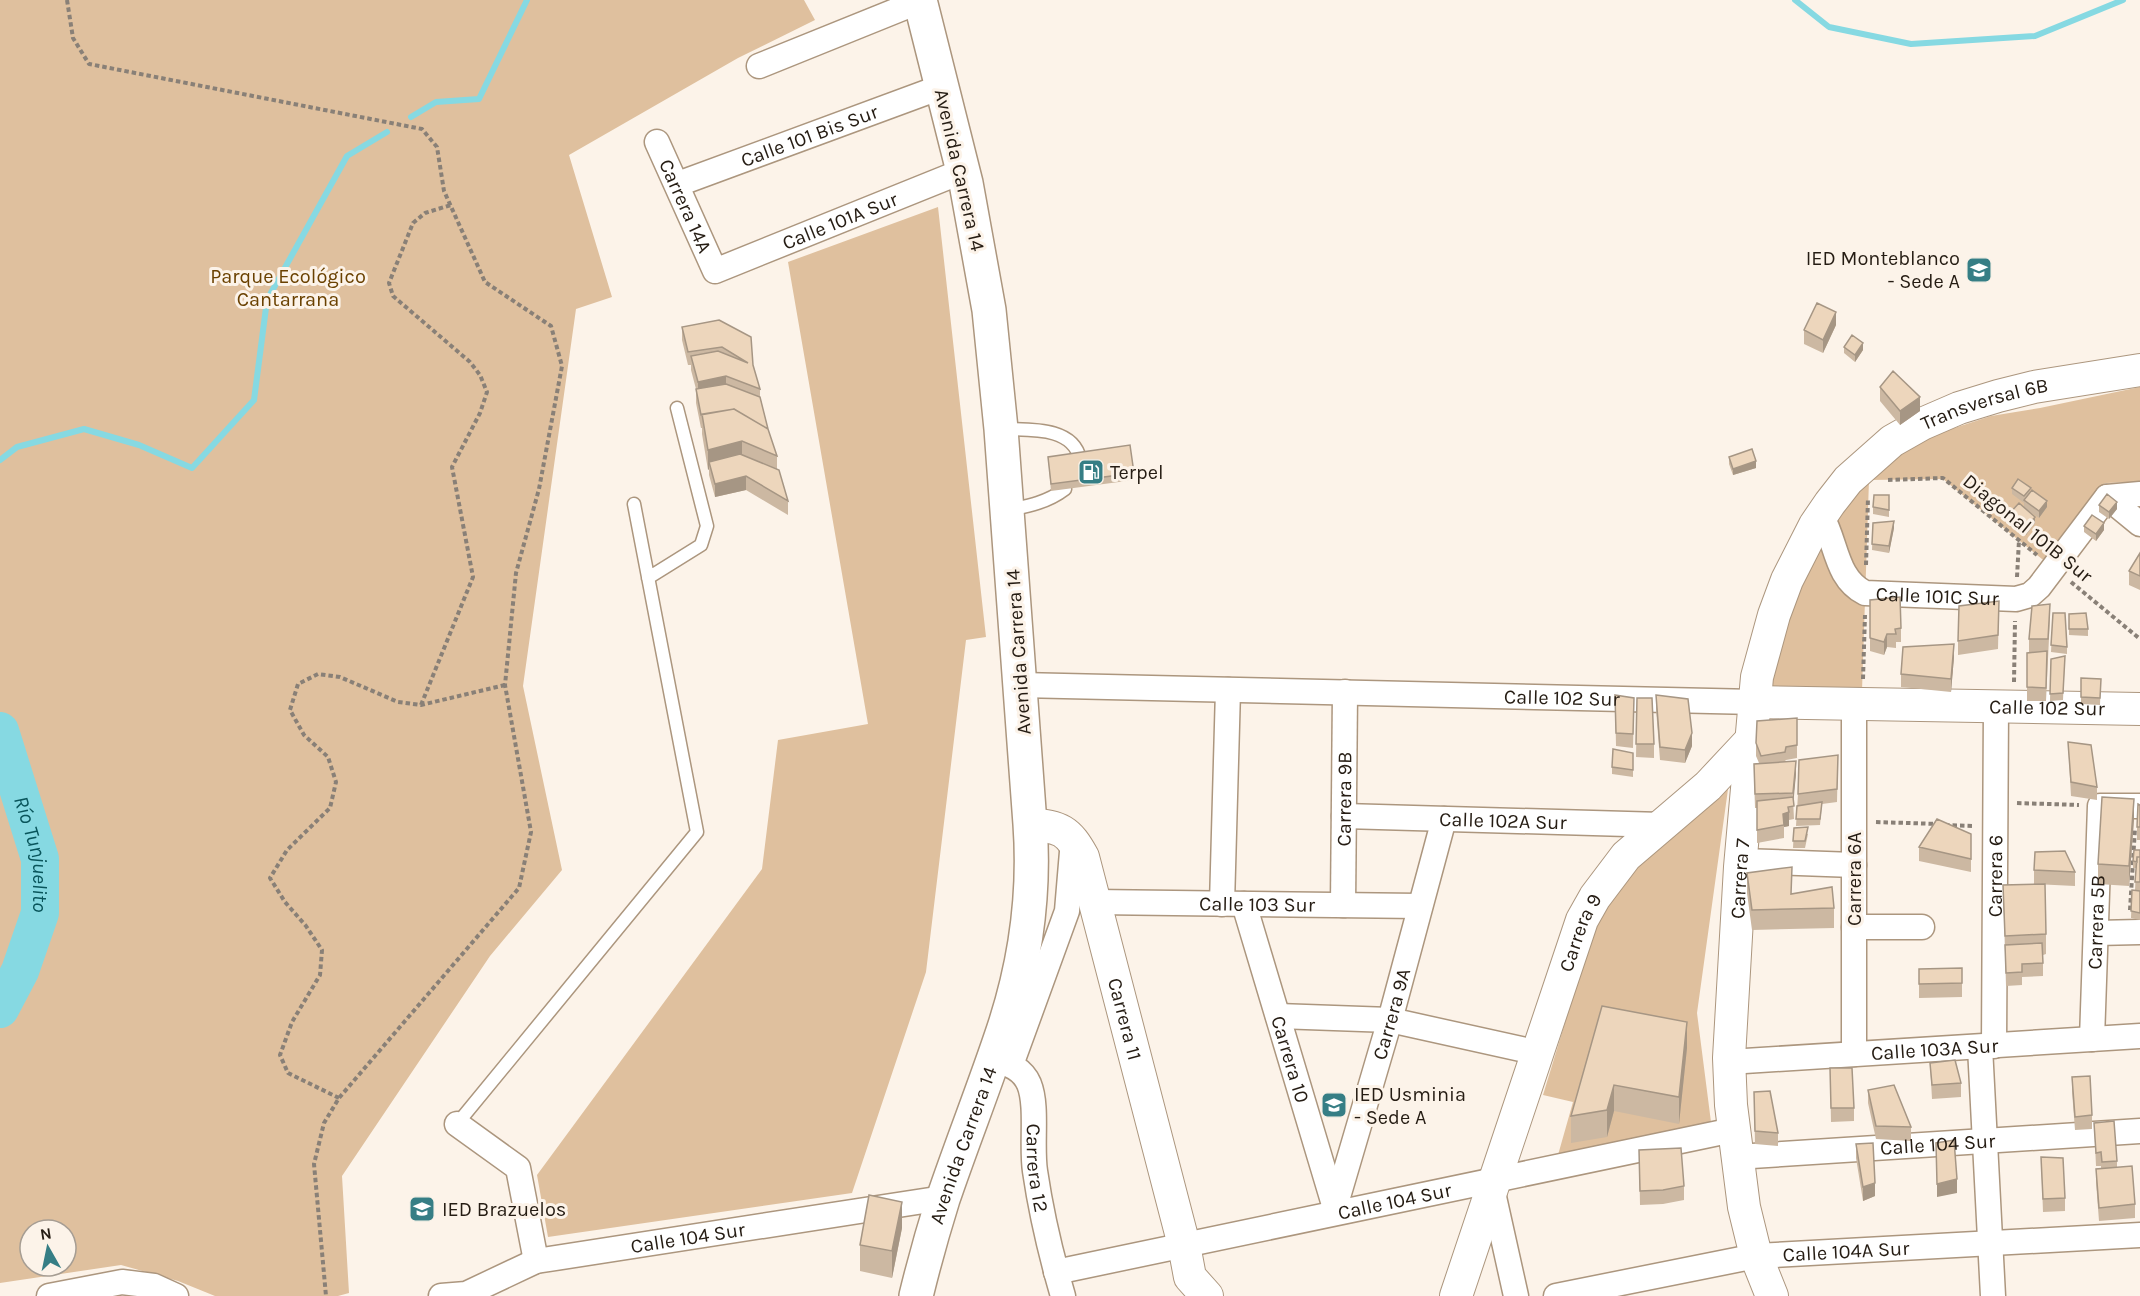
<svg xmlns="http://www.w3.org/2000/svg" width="2140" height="1296" viewBox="0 0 2140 1296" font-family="Karla,sans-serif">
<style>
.green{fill:#dfc09e;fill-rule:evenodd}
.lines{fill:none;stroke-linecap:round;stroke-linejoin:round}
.stream{stroke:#86d9e2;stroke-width:6}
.river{stroke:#86d9e2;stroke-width:38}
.service-casing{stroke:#ac967e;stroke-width:15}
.minor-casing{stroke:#ac967e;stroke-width:27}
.tertiary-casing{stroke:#ac967e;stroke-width:34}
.secondary-casing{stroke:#ac967e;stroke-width:36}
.path{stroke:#898077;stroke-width:4;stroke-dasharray:4.5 3;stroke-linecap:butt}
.service{stroke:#fff;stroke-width:12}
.minor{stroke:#fff;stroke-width:24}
.tertiary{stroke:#fff;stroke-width:32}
.secondary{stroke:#fff;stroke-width:33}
.wall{fill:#ccb8a2}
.shaded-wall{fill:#a69684}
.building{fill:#edd6bc;stroke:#a69684;stroke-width:1.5}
.labels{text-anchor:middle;stroke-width:6;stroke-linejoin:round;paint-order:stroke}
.street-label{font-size:20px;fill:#251c13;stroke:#fcf3e9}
.poi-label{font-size:20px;fill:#251c13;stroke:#fcf3e9;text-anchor:start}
.park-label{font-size:20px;fill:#6a4101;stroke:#fcf3e9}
.water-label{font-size:21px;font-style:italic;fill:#09555b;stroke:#fcf3e9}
</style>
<rect width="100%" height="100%" fill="#fcf3e9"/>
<!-- green -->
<path class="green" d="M0,0H804L815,20L738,58L569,155L612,297L576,309L523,686L562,870L490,956L342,1176L349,1293L338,1296H215L178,1281L121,1265L0,1283ZM30,1230H66V1266H30Z
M938,207L986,637L966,640L926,972L852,1193L548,1237L537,1175L762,869L778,740L868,724L788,262Z
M2140,387V482L2105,483L2047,563L1943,479L1869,480L1862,691L1770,689L1792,602L1837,515L1869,480L1894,457L1936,434L1991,416L2040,408Z
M1729,782L1697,1013L1711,1122L1558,1155L1573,1102L1543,1095L1589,944L1609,900L1635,868Z"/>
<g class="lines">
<!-- stream -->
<path class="stream" d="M1795,0L1829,27L1911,44L2035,36L2123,0
M411,117L436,102L479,99L527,0
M0,460L17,447L84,429L139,445L192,468L254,400L267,300L347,156L387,132"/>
<!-- river -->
<path class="river" id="s1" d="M0,731L40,859V913L20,971L0,1009"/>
<!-- service casing -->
<g class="service-casing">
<path id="service" d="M1002,429C1029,430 1073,426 1080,459
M1008,510C1029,506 1048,502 1065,489
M648,578L701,545L707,526L677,408
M457,1124L697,832L634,504"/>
</g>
<!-- minor casing -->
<g class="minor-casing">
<g id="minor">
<path d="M759,66L920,1"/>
<path id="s2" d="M657,142L715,271L963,171"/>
<path id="s3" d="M678,184L941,87"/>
<path d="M2107,497L2140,524"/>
<path id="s4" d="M1821,515C1837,542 1835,578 1865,593L2016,599L2030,595L2039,587L2107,497L2140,494"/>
<path id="s5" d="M1020,685L1755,702"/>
<path d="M1854,704V1054"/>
<path id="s6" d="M1344,816L1662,825"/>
<path d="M1741,861L1854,865"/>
<path id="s7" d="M1095,902L1420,906"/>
<path d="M1222,904L1228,690"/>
<path id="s8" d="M1244,904L1335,1208"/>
<path id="s9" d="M1343,905L1345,692"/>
<path d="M1854,927H1922"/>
<path d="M2096,933L2140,932"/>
<path d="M1278,1016L1390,1020L1539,1053"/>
<path id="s10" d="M2092,1039L2100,806H2140"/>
<path id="s11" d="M1994,1046L1996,707"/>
<path d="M1980,1047L1993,1296"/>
<path id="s12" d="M993,1059C1008,1064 1022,1068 1029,1084C1038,1106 1031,1145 1035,1171C1041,1212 1051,1255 1063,1296"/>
<path id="s13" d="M1729,1062L2140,1036"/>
<path d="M1011,1065L1067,911L1073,840"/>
<path d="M457,1124L518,1168L536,1261"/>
<path id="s14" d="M1736,1157L2140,1131"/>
<path d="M1492,1188L1516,1296"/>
<path id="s15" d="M1335,1207L1390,1020L1444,819"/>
<path id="s16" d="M1056,1272L1733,1130"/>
<path d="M49,1296L122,1282L154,1286L176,1296"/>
<path id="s17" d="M441,1296L466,1294L536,1261L943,1198"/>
<path id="s18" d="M1556,1296L1756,1256L2140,1235"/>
</g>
</g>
<!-- tertiary casing -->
<g class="tertiary-casing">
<g id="tertiary">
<path id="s19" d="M1755,702L2140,709"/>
<path id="s20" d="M1030,824C1061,827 1068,830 1083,857L1184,1245L1190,1277L1207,1296"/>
<path id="s21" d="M1456,1296L1582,920L1595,897L1626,856L1708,786L1752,739"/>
<path id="s22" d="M1772,1296L1756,1256L1744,1207L1731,1105L1729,1058L1740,867L1757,677L1774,615L1787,580L1815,525L1830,503L1848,480L1892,441L1922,424L1959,408L1998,396L2034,387L2140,370"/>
</g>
</g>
<!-- secondary casing -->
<g class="secondary-casing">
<g id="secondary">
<path id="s23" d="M916,1296C924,1263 933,1231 943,1199C962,1143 984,1088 1003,1031C1025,965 1035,893 1030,824L1001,429L989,310L966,183L920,0"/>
</g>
</g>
<!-- path -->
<path class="path" d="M67,0L73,38L89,64L422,129L437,147L444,191L485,282L551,326L562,366L539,489L516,573L505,685L531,832L519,888L339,1098L324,1123L314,1164L326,1296
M1888,480L1943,478L2037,555
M1866,565L1868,498
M2017,577L2019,540
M2071,582L2140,639
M1863,679L1865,615
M2014,682L2015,621
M421,705L473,577L452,467L480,413L487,392L480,375L470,362L393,296L389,283L413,223L425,213L451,205
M2017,803L2079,805
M1876,822L1938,824
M1945,825L1974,826
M2130,910L2135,828
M339,1098L288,1073L280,1055L292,1022L320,975L322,950L306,926L285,902L270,878L287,850L330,808L336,782L328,757L304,735L290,710L298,684L318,674L340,677L398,702L421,705L505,685"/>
<!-- service -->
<use href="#service" class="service"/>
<!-- minor -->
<use href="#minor" class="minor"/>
<!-- tertiary -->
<use href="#tertiary" class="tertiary"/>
<!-- secondary -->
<use href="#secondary" class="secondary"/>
</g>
<!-- wall -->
<path class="wall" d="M719,320L753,365L760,389V396L768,429L777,456V469L788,501V515L746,490L715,497L709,475V469L708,470L702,434V428H701L696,403V389L691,370V365H688L682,340V327Z
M1836,325L1823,353L1804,344V330Z
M1844,347L1863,350L1855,362L1844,353Z
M1880,387L1920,411L1900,425L1880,401Z
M1048,457L1134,473V480L1051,491Z
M1729,457L1756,468L1733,475L1729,464Z
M2012,488L2031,491L2047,507L2039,518L2027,510L2035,523L2026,535L2009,521V514L2024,507V503L2012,494Z
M1889,495V517L1873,514V507Z
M2099,505L2117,509L2109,519L2099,512Z
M1873,523L1894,528L1889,553L1872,550Z
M2084,526L2104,530L2096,541L2084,532Z
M2140,553V590L2129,585V571Z
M1870,600L1901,628V642H1896V648L1887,647L1884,655L1870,651Z
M1999,601L1998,649L1958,655V641Z
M2053,613L2067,647V654L2051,652Z
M2069,614L2088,629V636L2069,635Z
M2050,617L2046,701H2027V653L2035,652H2029V639Z
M2065,656L2063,700L2050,701L2051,659Z
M1954,657L1951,692L1901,687V674Z
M2081,678L2101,679L2100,705L2081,704Z
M1615,695L1634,698L1633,748L1616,746Z
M1656,695L1692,746L1685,763L1660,760L1656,709Z
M1637,698L1654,744V758L1636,757Z
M1797,718V758L1786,760L1785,761L1796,774L1793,799L1794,819L1789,820V826L1784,827V838L1757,843V808H1755L1754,777V764L1759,763L1756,756V743Z
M2068,742L2097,787V800L2071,796Z
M1633,753V777L1612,774V767Z
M1838,755L1837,802L1822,804L1820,825L1796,826L1798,794Z
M2140,805V840H2137V827Z
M2134,819L2129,886L2098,884V864Z
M1794,828L1808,834L1805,848H1793Z
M1971,834V872L1919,861V847Z
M2140,850V920L2131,918L2132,890L2135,891L2136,868H2133V861Z
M2034,870L2075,872V886L2034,884Z
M1747,873L1792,894L1834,908V928L1752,930L1747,893Z
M2003,885L2046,934V954L2043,955V976L2022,977V985L2006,986Z
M1919,969L1962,983V997L1919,998Z
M1602,1006L1687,1048L1679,1124L1614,1111L1607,1137L1571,1143V1116Z
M1930,1063L1961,1083V1097L1932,1099Z
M1830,1068L1854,1108V1121L1831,1122Z
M2072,1077L2092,1115V1129L2075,1130L2072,1091Z
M1868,1090L1911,1127V1141L1876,1139L1868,1103Z
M1754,1092L1778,1133V1146L1755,1144Z
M2094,1123L2117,1161V1167L2135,1204V1218L2099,1221L2096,1182V1169L2101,1168V1166H2096Z
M1856,1144L1875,1196L1863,1201L1856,1158Z
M1639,1150L1684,1186V1200L1663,1204L1640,1205Z
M2041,1157L2065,1198V1211L2043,1212Z
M902,1228L892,1278L860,1271V1245Z"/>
<!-- shaded-wall -->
<path class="shaded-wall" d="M1836,312V325L1823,353V340Z
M1863,343V350L1855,362V355Z
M726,376V389L698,395V382Z
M1920,397V411L1900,425V411Z
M742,441V461L709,462V469L708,470V450Z
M1756,461V468L1733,475V469Z
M746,476V490L715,497V484Z
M2047,501V507L2039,518V511Z
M2117,502V509L2109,519V512Z
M2035,517V523L2026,535V528Z
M1894,521V528L1889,553V546Z
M2104,523V530L2096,541V534Z
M1887,634V647L1884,655V642Z
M1954,644V657L1951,692V679Z
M1692,733V746L1685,763V750Z
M1796,761V774L1793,807V793Z
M2134,799V819L2129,886V866Z
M1789,812V826L1784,827L1783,814Z
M1687,1022V1048L1679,1124V1097Z
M1614,1085V1111L1607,1137V1110Z
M1957,1179V1193L1937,1197V1184Z
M1875,1183V1196L1863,1201V1187Z
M902,1202V1228L892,1278V1251Z"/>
<!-- building -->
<path class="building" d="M1817,303L1836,312L1823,340L1804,330Z
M719,320L751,337L753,365L760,389L726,376L698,382L691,356L718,351L748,363L722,347L688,352L682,327Z
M1852,335L1863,343L1855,355L1844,347Z
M1893,371L1920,397L1900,411L1880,387Z
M726,384L760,397L768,429L734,409L701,415L696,389Z
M734,409L768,429L777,456L742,441L708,450L702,414Z
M1130,445L1134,473L1051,484L1048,457Z
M1752,449L1756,461L1733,469L1729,457Z
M740,454L779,470L788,501L746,476L715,484L709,462Z
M2018,479L2031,488L2024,496L2012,488Z
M2032,490L2047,501L2039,511L2024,500Z
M2107,494L2117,502L2109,512L2099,505Z
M1874,495H1889V510L1873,507Z
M2019,503L2035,517L2026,528L2009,514Z
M2092,515L2104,523L2096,534L2084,526Z
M1894,521L1889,546L1872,544L1873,523Z
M2140,553V576L2129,571Z
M1900,597L1901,628L1895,629L1896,634H1887L1884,642L1870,638V600Z
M1999,601L1998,635L1958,641L1959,606Z
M2050,604L2048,639H2029L2032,606Z
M2053,613H2065L2067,647L2051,645Z
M2086,613L2088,629H2069V614Z
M1954,644L1951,679L1901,674L1903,647Z
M2047,651L2046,688L2027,687V653Z
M2065,656L2063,693L2050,694L2051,659Z
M2081,678L2101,679L2100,698L2081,697Z
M1615,695L1634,698L1633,734L1616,733Z
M1656,695L1688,699L1692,733L1685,750L1660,747Z
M1637,698H1652L1654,744H1636Z
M1797,718V745L1786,747L1785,752L1761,756L1756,743L1757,721Z
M2068,742L2091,745L2097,787L2071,782Z
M1613,749L1633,753V770L1612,767Z
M1838,755L1837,789L1798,794L1799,760Z
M1796,761L1793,793L1755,794L1754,764Z
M1793,797L1794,806L1788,807L1789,812L1783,814L1784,825L1757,830V801Z
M2102,797L2134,799L2129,866L2098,864Z
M1822,802L1820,819H1796L1797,806Z
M2138,804L2140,805V827H2137Z
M1937,819L1971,834V859L1919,847Z
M1808,827L1805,841H1793L1794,828Z
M2134,850H2140V857H2137V862L2133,861Z
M2065,851L2075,872L2034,870L2035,852Z
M2137,857H2140V882H2135Z
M1792,867L1791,894L1832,887L1834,908L1752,910L1747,873Z
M2045,884L2046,934L2005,936L2003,885Z
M2132,890L2140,891V913L2131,911Z
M2042,943L2043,963L2022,964V972L2006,973L2005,945Z
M1962,968V983L1919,984V969Z
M1602,1006L1687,1022L1679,1097L1614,1085L1607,1110L1571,1116Z
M1955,1060L1961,1083L1932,1085L1930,1063Z
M1830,1068H1852L1854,1108H1831Z
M2090,1076L2092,1115L2075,1117L2072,1077Z
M1894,1085L1911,1127L1876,1126L1868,1090Z
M1770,1091L1778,1133L1755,1131L1754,1092Z
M2114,1121L2117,1161L2102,1162L2101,1152L2096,1153L2094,1123Z
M1954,1140L1957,1179L1937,1184L1936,1143Z
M1873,1143L1875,1183L1863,1187L1856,1144Z
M1681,1148L1684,1186L1663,1190L1640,1191L1639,1150Z
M2041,1157L2063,1158L2065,1198L2043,1199Z
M2132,1166L2135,1204L2099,1208L2096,1169Z
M869,1195L902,1202L892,1251L860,1245Z"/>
<!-- icons -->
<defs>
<g id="school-square" transform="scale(1.35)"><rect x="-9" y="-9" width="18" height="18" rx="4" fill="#367e85" stroke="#fcf3e9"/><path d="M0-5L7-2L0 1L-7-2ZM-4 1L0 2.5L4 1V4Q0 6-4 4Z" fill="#fff"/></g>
<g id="fuel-square" transform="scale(1.35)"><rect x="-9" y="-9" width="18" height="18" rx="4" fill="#367e85" stroke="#fcf3e9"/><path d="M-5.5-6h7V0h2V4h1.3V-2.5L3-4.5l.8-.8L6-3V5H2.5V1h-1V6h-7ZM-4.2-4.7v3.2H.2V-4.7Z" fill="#fff"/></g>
</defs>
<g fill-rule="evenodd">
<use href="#school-square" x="1979" y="270"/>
<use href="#fuel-square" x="1091" y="472"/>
<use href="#school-square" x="1334" y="1105"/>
<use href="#school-square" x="422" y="1209"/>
</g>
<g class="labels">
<!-- street labels -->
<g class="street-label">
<text dy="7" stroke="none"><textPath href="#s3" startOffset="140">Calle 101 Bis Sur</textPath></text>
<text transform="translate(960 170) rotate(77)" y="7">Avenida Carrera 14</text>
<text dy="7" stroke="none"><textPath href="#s2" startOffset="70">Carrera 14A</textPath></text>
<text dy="7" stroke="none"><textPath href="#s2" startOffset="276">Calle 101A Sur</textPath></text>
<text dy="7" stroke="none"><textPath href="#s22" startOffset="1004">Transversal 6B</textPath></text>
<text transform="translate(2028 528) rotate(39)" y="7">Diagonal 101B Sur</text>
<text dy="7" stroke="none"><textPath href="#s4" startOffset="164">Calle 101C Sur</textPath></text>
<text transform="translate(1018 652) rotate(-94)" y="7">Avenida Carrera 14</text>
<text dy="7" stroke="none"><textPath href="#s5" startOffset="542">Calle 102 Sur</textPath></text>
<text dy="7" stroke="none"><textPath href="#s19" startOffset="292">Calle 102 Sur</textPath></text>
<text dy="7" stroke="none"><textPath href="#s9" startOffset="106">Carrera 9B</textPath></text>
<text dy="7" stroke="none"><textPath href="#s6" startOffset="159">Calle 102A Sur</textPath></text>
<text dy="7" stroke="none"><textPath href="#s11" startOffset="170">Carrera 6</textPath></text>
<text dy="7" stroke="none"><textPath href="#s22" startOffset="423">Carrera 7</textPath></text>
<text transform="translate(1854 879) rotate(-90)" y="7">Carrera 6A</text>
<text dy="7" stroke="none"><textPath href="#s7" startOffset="162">Calle 103 Sur</textPath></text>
<text dy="7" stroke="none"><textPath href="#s10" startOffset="117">Carrera 5B</textPath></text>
<text dy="7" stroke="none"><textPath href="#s21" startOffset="384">Carrera 9</textPath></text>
<text dy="7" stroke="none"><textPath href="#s15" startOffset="201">Carrera 9A</textPath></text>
<text dy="7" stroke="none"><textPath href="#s20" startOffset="234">Carrera 11</textPath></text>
<text dy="7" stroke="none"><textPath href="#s13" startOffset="206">Calle 103A Sur</textPath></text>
<text dy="7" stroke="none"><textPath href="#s8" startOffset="162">Carrera 10</textPath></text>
<text dy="7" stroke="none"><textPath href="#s14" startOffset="202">Calle 104 Sur</textPath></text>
<text dy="7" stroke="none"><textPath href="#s23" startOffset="158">Avenida Carrera 14</textPath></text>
<text dy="7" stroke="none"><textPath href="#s12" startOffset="130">Carrera 12</textPath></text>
<text dy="7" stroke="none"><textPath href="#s16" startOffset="346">Calle 104 Sur</textPath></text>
<text dy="7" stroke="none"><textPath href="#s17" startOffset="256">Calle 104 Sur</textPath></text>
<text dy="7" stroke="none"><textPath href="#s18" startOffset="294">Calle 104A Sur</textPath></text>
</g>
<!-- poi labels -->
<g class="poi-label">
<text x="1960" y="265" text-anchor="end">IED Monteblanco<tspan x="1960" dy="23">- Sede A</tspan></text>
<text x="1110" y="479">Terpel</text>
<text x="1354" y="1101">IED Usminia<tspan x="1354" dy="23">- Sede A</tspan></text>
<text x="442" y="1216">IED Brazuelos</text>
</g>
<!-- park labels -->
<g class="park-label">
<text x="288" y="283">Parque Ecológico<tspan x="288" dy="23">Cantarrana</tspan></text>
</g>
<!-- water labels -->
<g class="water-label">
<text dy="7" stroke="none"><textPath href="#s1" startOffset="128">Río Tunjuelito</textPath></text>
</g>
</g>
<!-- north arrow -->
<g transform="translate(48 1248) rotate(351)"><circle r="28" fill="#fcf3e9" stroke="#a69d93" stroke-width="1.5"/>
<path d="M0-4.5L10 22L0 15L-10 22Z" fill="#367e85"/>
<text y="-9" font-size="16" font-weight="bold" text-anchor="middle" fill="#251c13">N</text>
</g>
</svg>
